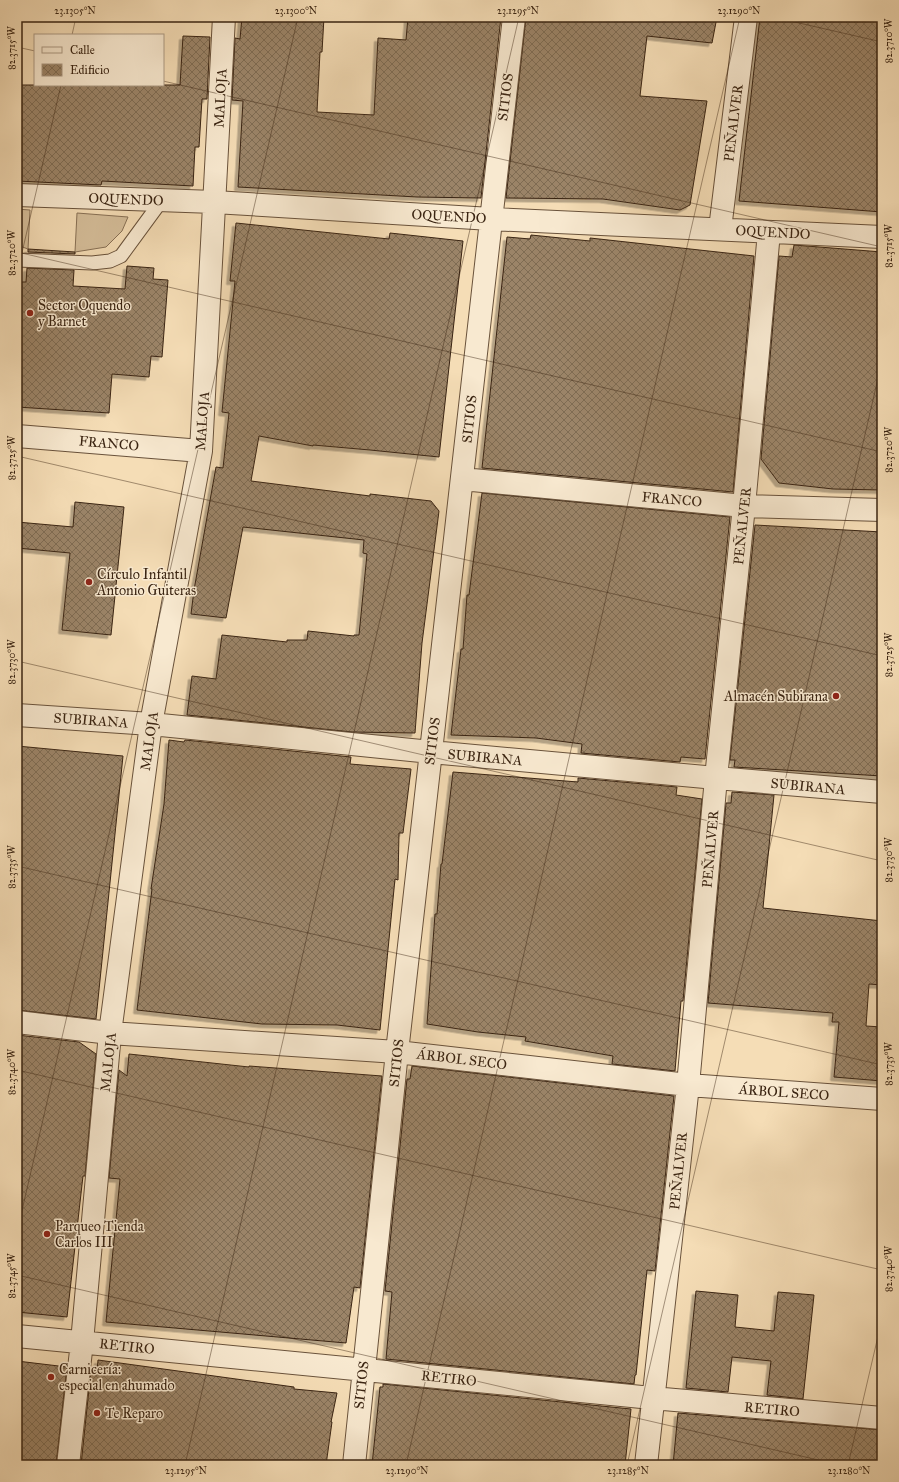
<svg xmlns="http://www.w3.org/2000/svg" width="899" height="1482" viewBox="0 0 899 1482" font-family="'IM FELL Great Primer',serif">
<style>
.green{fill:#d5be9a;stroke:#887156}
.building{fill:url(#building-cross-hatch);stroke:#3a2412;filter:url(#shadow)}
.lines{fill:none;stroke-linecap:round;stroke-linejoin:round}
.lane-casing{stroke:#69523b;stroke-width:15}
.street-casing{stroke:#69523b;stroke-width:24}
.lane{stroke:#f8e9d0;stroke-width:13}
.street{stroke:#f8e9d0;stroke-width:22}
.ticks{fill:none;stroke:#3a2412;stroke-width:1;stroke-opacity:0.45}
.poi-dot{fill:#8f2418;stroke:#f8e9d0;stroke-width:1.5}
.labels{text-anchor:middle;stroke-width:3;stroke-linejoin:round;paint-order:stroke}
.street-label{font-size:14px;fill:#3a2412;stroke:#f8e9d0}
.poi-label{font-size:14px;fill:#3a2412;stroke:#f8e9d0;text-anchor:start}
.neatline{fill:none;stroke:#3a2412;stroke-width:1.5}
.ticks-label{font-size:10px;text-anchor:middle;fill:#3a2412}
</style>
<defs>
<pattern id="building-cross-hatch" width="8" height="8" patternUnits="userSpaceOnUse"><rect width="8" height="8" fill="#9b8467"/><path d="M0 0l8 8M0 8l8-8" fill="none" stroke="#7f6c53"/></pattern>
<filter id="shadow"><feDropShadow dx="-3.5" dy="3.5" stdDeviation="0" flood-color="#0004"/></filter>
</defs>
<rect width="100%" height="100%" fill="#f5ddb6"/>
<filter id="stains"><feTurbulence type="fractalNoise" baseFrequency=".005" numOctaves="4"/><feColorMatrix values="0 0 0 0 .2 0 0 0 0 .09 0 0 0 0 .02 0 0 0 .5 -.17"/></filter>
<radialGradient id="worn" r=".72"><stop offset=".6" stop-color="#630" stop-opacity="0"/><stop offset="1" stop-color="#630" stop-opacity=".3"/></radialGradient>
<!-- green -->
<path class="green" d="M17,209L30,210L28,249L17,245Z
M77,213L128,217L122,231L106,247L75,252Z"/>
<!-- building -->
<path class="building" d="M242,17H324L322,52H320L317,112L374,115L378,38L406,40L408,17H501L481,198L417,197L238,187L243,101L232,100L235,38L240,39Z
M526,17H717L712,43L647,36L640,96L707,101L690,205L680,210L603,199L506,198Z
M760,17H882V212L739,201Z
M183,36L210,37L207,99H202L199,147H195L193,186L102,181L101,185L17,181V85H180Z
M236,223L389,239L390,233L463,241L439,457L370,450L313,445V446L259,436L251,481L370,496V494L431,501L439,511L422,643L415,733L352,732L187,715L192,676L216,679L222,635L287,642V640H307L308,631L354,636V635H359L367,554L363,553L364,540L243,527L226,618L191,614L194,590L216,467L223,468L229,413L222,412L235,281H230Z
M531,235L590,241V238L754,256L733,492L482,468L507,237L530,239Z
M794,245L882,252V490L833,489L779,483L761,459L779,256L792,257Z
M28,249L75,252V254L28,252Z
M127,266L154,268L153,279L168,280L162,357L151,356L149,377L112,374L109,413L17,407V282H26L27,268L74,270L73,286L125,289Z
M482,493L730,517L705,759L681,757L680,762L581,753L582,744L536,738L451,735L461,649H463L467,595H469Z
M75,502L124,507L111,635L62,630L70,553L17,548V522L73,527Z
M755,525L882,532V776L734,767L735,760H730Z
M169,740L184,742L185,740L351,757L350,764L411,769L403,833H399L398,880L395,879L380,1030L337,1025L262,1024L137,1010L152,889H151L164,804Z
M17,746L123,756L96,1019L17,1010Z
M453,772L578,782V778L677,787L676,795L702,799L683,1001H681L675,1071L612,1064L613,1056L525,1041L526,1037L478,1032L427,1024L435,914H437L441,864H442Z
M732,792L774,795L763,908L882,921V985L869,984L866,1026L882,1027V1081L834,1077L839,1022H832L833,1013L708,1003L726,803H731Z
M17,1035L79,1042L96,1054L85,1176H83L67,1317L17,1312Z
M129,1054L249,1067V1066L382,1076L360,1288L354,1287L346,1343L106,1322L120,1179L109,1178L119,1070L127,1076Z
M412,1066L674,1096L655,1271L647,1270L636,1375H635L634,1384L386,1359L392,1292L385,1291L407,1079H410Z
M696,1291L738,1295L735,1327L774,1331L778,1292L814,1295L803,1399L767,1395L771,1361L732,1357L728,1392L686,1388Z
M98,1360L294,1387V1389L337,1393L331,1422H332L326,1465H81L91,1370L97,1371Z
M17,1361L67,1367L56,1465H17Z
M383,1384L631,1409L625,1465H372L380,1387H383Z
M678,1413L882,1430V1465H673Z"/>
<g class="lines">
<!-- lane casing -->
<g class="lane-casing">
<path id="lane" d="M17,260L92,263L110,261L121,256L162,200"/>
</g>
<!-- street casing -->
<g class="street-casing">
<path id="street" d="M17,195L214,202L491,219L882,237
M720,229L746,17
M17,436L201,451
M462,479L744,506L882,510
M17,715L151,724L431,752L716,778L882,792
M17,1022L110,1033L397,1052L688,1085L882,1099
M17,1336L652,1398L882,1418
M68,1465L82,1342L110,1033L151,724L201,451L224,17
M354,1465L397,1052L514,17
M646,1465L688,1085L716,778L744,506L769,232"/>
</g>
<!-- lane -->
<use href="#lane" class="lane"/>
<!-- street -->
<use href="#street" class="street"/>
</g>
<!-- ticks -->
<path class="ticks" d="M773,17L882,42M72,35L76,17M17,47L35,51M163,81L882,247M17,252L882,452M17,274L61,85M17,456L882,656M17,661L882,861M17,866L882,1065M17,1070L882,1270M17,1232L298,17M17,1275L840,1465M185,1465L519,17M406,1465L740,17M627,1465L882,361M848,1465L882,1319"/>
<!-- markers -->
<g class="poi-dot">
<circle cx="30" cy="313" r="4"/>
<circle cx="89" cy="582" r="4"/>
<circle cx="836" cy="696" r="4"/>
<circle cx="47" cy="1234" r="4"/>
<circle cx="51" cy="1377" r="4"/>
<circle cx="97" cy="1413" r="4"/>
</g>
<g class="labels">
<!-- street labels -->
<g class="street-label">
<text transform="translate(505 97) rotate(-83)" y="5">SITIOS</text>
<text transform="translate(220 98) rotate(-87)" y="5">MALOJA</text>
<text transform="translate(733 123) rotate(-83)" y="5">PEÑALVER</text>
<text transform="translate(126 199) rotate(2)" y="5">OQUENDO</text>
<text transform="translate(449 216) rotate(3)" y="5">OQUENDO</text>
<text transform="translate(773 232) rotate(3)" y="5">OQUENDO</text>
<text transform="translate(469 419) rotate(-84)" y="5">SITIOS</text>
<text transform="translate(202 421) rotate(-86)" y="5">MALOJA</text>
<text transform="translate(109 443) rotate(5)" y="5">FRANCO</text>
<text transform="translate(672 499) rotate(5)" y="5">FRANCO</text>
<text transform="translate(742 526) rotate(-84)" y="5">PEÑALVER</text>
<text transform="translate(91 720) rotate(4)" y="5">SUBIRANA</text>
<text transform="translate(149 741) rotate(-82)" y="5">MALOJA</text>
<text transform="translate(432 741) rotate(-83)" y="5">SITIOS</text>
<text transform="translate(485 757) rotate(5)" y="5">SUBIRANA</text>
<text transform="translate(808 786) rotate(5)" y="5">SUBIRANA</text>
<text transform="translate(710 849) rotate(-85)" y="5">PEÑALVER</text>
<text transform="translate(462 1059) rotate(7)" y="5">ÁRBOL SECO</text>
<text transform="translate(108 1062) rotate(-84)" y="5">MALOJA</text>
<text transform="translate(396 1063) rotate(-84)" y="5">SITIOS</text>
<text transform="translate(784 1092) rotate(4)" y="5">ÁRBOL SECO</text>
<text transform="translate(678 1171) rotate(-84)" y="5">PEÑALVER</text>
<text transform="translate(127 1346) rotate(6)" y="5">RETIRO</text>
<text transform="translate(449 1378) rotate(6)" y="5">RETIRO</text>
<text transform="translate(361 1385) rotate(-84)" y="5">SITIOS</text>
<text transform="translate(772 1409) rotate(5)" y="5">RETIRO</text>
</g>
<!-- poi labels -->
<g class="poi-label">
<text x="38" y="310">Sector Oquendo<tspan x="38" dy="16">y Barnet</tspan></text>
<text x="97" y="579">Círculo Infantil<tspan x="97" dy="16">Antonio Guiteras</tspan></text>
<text x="828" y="701" text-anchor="end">Almacén Subirana</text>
<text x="55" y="1231">Parqueo Tienda<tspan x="55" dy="16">Carlos III</tspan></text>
<text x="59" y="1374">Carnicería:<tspan x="59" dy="16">especial en ahumado</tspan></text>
<text x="105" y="1418">Te Reparo</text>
</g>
</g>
<!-- margin -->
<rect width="899" height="1482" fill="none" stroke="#f5ddb6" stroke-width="44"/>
<!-- legend -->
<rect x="34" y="34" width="130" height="52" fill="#f8e9d0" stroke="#ac9a84"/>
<rect x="42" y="47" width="20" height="6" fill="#f8e9d0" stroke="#ac9a84"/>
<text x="70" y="54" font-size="12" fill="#3a2412">Calle</text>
<rect x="42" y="64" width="20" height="12" fill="url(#building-cross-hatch)" stroke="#ac9a84"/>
<text x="70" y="74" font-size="12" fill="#3a2412">Edificio</text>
<rect x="22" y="22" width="855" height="1438" class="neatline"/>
<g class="ticks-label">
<text x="75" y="14">23.1305°N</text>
<text x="296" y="14">23.1300°N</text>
<text x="518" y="14">23.1295°N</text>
<text x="739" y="14">23.1290°N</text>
<text transform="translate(888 41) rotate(-90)" y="4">82.3710°W</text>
<text transform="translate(11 48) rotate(-90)" y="4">82.3715°W</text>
<text transform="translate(888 246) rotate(-90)" y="4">82.3715°W</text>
<text transform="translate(11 253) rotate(-90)" y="4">82.3720°W</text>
<text transform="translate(888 450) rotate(-90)" y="4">82.3720°W</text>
<text transform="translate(11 458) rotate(-90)" y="4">82.3725°W</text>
<text transform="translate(888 655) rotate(-90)" y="4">82.3725°W</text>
<text transform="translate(11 662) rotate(-90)" y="4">82.3730°W</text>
<text transform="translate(888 860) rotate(-90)" y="4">82.3730°W</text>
<text transform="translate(11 867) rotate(-90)" y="4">82.3735°W</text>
<text transform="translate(888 1064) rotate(-90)" y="4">82.3735°W</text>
<text transform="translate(11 1072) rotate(-90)" y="4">82.3740°W</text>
<text transform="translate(888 1269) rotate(-90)" y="4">82.3740°W</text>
<text transform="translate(11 1276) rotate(-90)" y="4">82.3745°W</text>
<text x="186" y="1474">23.1295°N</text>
<text x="407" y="1474">23.1290°N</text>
<text x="628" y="1474">23.1285°N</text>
<text x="849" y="1474">23.1280°N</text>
</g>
<rect width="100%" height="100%" filter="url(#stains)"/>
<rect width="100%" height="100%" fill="url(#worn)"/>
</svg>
